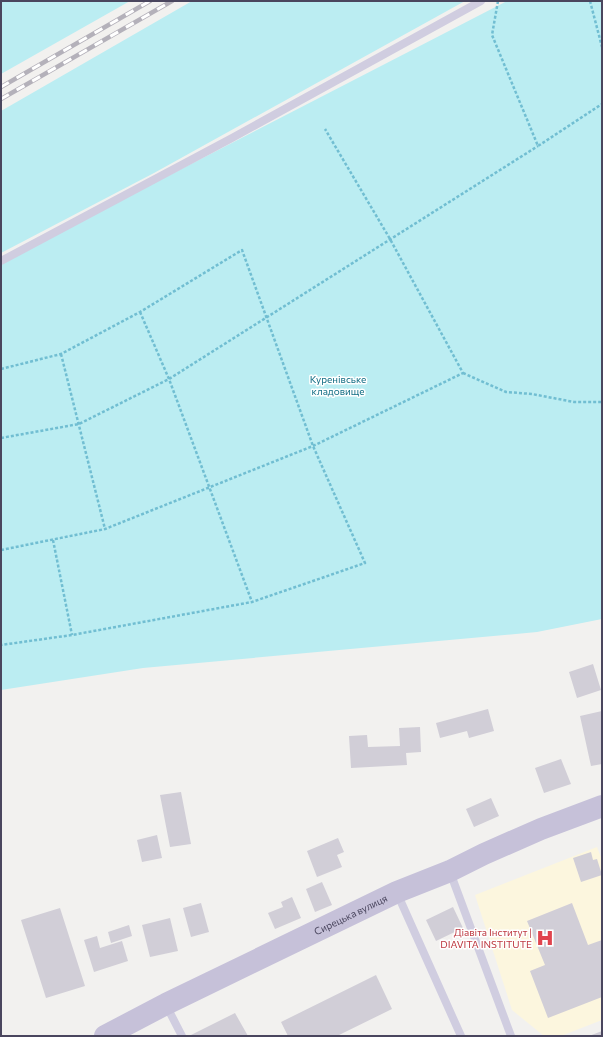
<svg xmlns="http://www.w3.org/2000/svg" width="603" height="1037" viewBox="0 0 603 1037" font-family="Commissioner,sans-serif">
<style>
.medical{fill:#fcf6de}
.green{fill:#bbedf2}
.building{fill:#d1ced7}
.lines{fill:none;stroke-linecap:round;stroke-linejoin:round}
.path{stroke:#71bed2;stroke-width:2.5;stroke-dasharray:3 2;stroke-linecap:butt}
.service{stroke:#d0cde0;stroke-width:8}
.secondary{stroke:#c6c1d9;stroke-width:22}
.rail-casing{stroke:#b4b1ba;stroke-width:4.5}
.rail{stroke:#fff;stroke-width:3;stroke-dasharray:9;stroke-linecap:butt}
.labels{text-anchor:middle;stroke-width:3;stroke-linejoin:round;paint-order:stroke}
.park-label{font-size:10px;fill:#116d84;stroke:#fff}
.street-label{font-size:10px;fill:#4a465e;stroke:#fff}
.health-label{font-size:10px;fill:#be3a42;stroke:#fff;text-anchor:end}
</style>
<rect width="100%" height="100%" fill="#f2f1ef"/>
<!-- medical -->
<path class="medical" d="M597,847L602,860V1020L561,1036H544L512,1010L475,895Z"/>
<!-- green -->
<path class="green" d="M1,1H130L1,74Z
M192,1H465L154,173L1,253V111Z
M507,1H602V619L537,632L143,668L1,690V262Z"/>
<!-- building -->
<path class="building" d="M593,664L601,690L577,698L569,672Z
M488,709L494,731L469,738L467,731L440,738L436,723Z
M602,711V764L591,766L580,716Z
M420,727L421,752L406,753L407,765L351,768L349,736L367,735L368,747L400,746L399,728Z
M561,759L571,784L544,793L535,768Z
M181,792L191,844L170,847L160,795Z
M491,798L499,816L474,827L466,809Z
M157,835L162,858L142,862L137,840Z
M338,838L344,852L337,855L342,867L317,877L307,851Z
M591,852L593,860L597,859L602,875L581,882L573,858Z
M322,882L332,905L315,912L306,889Z
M292,897L301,918L275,929L268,913L283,907L281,902Z
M201,903L209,932L191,937L183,908Z
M572,903L588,945L602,940V997L548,1018L530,971L545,965L527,921Z
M453,907L463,928L436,941L426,920Z
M60,908L85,986L46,998L21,920Z
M170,918L178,951L150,957L142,925Z
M129,925L132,936L111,943L108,932Z
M97,936L100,948L122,941L128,961L94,972L84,940Z
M376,975L392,1009L337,1036H288L281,1022Z
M235,1013L248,1036H191V1035Z
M602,1031V1036H589Z"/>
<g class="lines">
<!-- path -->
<path class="path" d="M498,1L492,35L538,146L602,104
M590,1L602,47
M140,312L169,379L252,602
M61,354L105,529
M1,369L61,354L140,312L242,250L313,446L365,563L252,602L72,635L1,645
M463,373L506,392L532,394L574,402H602
M1,438L79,424L169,379L538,146
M53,540L72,635
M1,550L105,529L313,446L463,373L390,239L325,129"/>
<!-- service -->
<path class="service" d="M1,261L232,138L481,1
M450,872L511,1036
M397,893L461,1036
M166,1005L182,1036"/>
<!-- secondary -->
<path class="secondary" id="s1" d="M105,1036L166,1004L397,892L450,871L484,854L541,829L602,806"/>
<!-- rail casing -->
<g class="rail-casing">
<path id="rail" d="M1,87L150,1
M1,99L172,1"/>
</g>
<!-- rail -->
<use href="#rail" class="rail"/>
</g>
<!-- icons -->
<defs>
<g id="hospital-bare" transform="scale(1.38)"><path d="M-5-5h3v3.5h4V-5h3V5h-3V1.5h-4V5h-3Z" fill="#e0444e" stroke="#fff" stroke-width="2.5" paint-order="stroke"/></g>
</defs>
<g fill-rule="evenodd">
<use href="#hospital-bare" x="545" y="938"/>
</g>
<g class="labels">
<!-- park labels -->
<g class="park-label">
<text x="338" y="383">Куренівське<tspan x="338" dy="12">кладовище</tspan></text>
</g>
<!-- street labels -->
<g class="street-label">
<text dy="4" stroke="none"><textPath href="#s1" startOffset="274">Сирецька вулиця</textPath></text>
</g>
<!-- health labels -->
<g class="health-label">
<text x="532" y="936">Діавіта Інститут |<tspan x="532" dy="12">DIAVITA INSTITUTE</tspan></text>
</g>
</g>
<!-- border -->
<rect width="603" height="1037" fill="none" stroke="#4a465e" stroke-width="4"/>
</svg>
